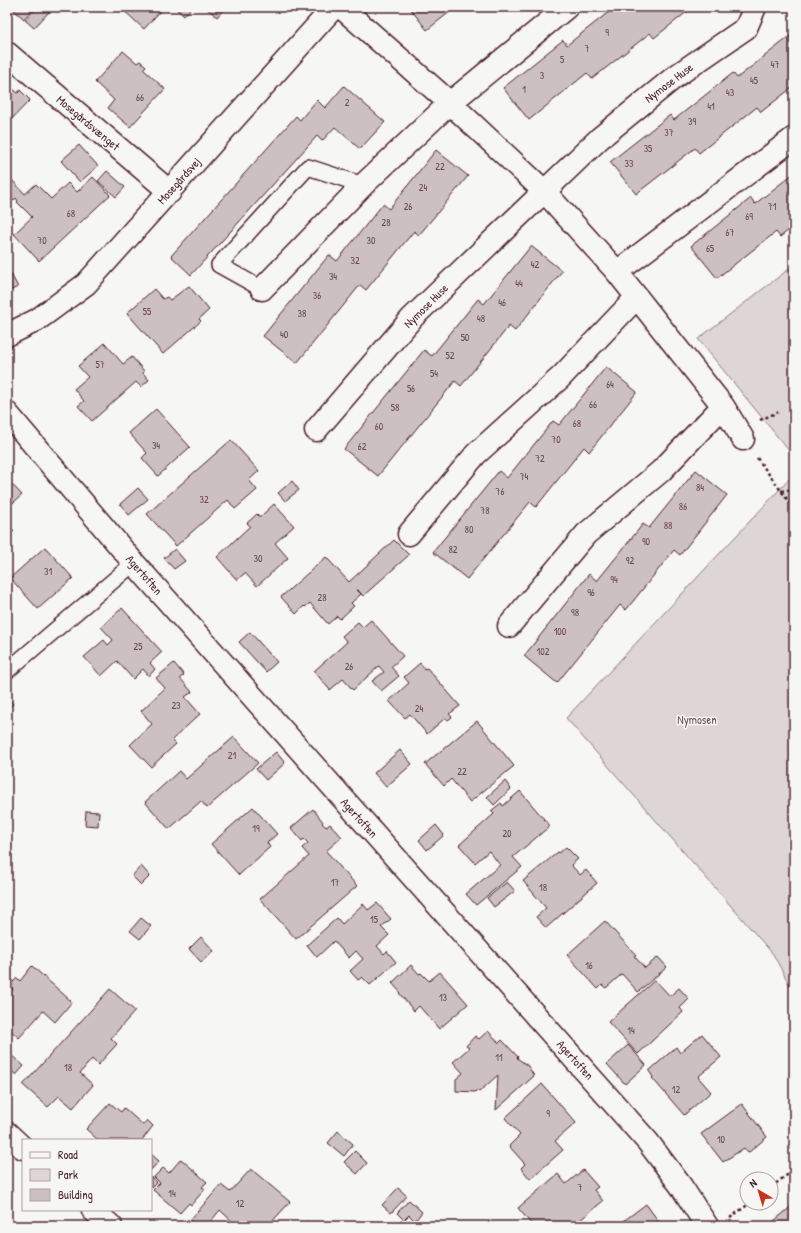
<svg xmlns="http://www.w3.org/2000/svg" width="801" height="1233" viewBox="0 0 801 1233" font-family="'Patrick Hand',sans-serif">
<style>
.green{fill:#ddd6d5;stroke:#947a80}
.building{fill:#ccc1c0;stroke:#4a1f2b}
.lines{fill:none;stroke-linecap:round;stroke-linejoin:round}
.lane-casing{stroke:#4a1f2b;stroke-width:18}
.street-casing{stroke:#4a1f2b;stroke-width:25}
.path{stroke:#4a1f2b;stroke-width:2.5;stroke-dasharray:3 3;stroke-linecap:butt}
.lane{stroke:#f6f6f2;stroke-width:15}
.street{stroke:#f6f6f2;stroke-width:22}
.labels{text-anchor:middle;stroke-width:3;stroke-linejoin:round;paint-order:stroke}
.number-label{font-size:10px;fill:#6a4850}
.street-label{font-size:12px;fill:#4a1f2b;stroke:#f6f6f2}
.park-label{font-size:12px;fill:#6f4d56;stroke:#f6f6f2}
</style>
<rect width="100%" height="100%" fill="#f6f6f2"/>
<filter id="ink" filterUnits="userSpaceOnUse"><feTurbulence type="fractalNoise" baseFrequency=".025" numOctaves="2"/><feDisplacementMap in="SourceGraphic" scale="8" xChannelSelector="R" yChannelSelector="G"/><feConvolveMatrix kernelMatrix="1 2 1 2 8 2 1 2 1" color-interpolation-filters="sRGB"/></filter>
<g filter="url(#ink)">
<!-- green -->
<path class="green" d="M794,265V457L698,339Z
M794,474V993L773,954L566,718Z"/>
<!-- building -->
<path class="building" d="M16,7H34L24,19L14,10Z
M37,7H43L49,12L34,28L25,20Z
M120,7H164L144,29Z
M174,7H192L184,16Z
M205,7H223L225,8L217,17Z
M409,7H456L427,30Z
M615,7H693L654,38L650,33L592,79L587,73L529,120L503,88L563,40L567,45Z
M794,33V86L761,112L757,107L699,153L695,148L636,194L610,162L670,115L674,120L733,73L737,78Z
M123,51L137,63L140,61L146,66L143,69L165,89L130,127L108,108L114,100L95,82Z
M344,86L385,122L360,149L335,127L322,141L317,136L191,275L171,256L296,116L300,120L317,100L325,108Z
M13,89L18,93L20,90L30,100L7,124V105L9,102L7,100V95Z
M79,145L98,166L80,182L61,161Z
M436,150L468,176L419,235L414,231L366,290L360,285L297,363L263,336L329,255L337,261L383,204L389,209Z
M107,171L125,187L116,197L98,181Z
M794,173V226L780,237L776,232L717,278L691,246L751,198L755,204Z
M93,177L110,195L39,261L14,234L32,217L17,202L18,201L16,198L7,206V185L12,180L25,194L36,184L51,199L68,183L77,192Z
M531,246L562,271L515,331L509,326L461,386L455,381L378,476L344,449L424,350L432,356L478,299L484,304Z
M7,267L18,287L7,292Z
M189,286L209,310L199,319L201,321L163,354L127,313L154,289L163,299L167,297L170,300Z
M105,343L123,364L132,357L144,371L143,373L149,380L141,387L136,382L92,421L78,406L84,401L74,389L88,377L78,366Z
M606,367L637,392L589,452L584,447L536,507L530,502L467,579L433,552L499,471L507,478L553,421L559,425Z
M156,409L190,447L158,476L142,458L147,453L129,433Z
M231,440L259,471L249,480L257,490L235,509L228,500L176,546L147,514Z
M696,470L727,495L680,555L674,550L626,610L620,605L557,683L524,656L589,574L597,581L643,524L649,528Z
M7,479L22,495L7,508Z
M292,481L299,490L285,501L278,493Z
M138,488L148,499L129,515L120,504Z
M274,504L294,526L275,543L288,558L257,586L245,573L237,580L217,557L250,526L247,523L257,514L260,517Z
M7,523L14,531L7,537Z
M394,540L409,555L363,596L358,590H357L361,594L351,603L354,606L340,619L337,616L328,624L310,603L305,607L304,606L296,614L281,597L326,557L349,582Z
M45,547L73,578L38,609L10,578Z
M175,549L185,561L174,569L164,558Z
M122,608L162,652L150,663L155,669L149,676L143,669L133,679L117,661L101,676L84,657L104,640L108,645L113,640L101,627Z
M371,620L403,656L391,667L399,676L381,691L372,681L384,672L379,666L353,690L343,679L330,690L314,671L347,642L342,636L358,622L363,627Z
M250,632L277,662L266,672L239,642Z
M174,663L184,675L180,678L192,692L185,697L200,714L172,740L176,744L151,767L130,745L152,724L141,711L165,688L156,678Z
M420,663L425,669L427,668L460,706L449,714L452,717L448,720L445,718L427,734L410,714L405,718L389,701L409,683L404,677Z
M7,697L13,704L7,710Z
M477,721L514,766L470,802L451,779L444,786L425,764Z
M234,737L258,763L207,808L201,801L169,829L145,802L179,771L186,779Z
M400,750L412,764L386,787L374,773Z
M276,752L285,763L266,780L256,769Z
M505,781L511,789L494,805L487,797Z
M520,791L550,826L513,857L522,867L476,905L466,894L500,865L489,851L475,863L459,845L494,814L491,811L501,803L503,806Z
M253,807L277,834L267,843L270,847L239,875L211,844Z
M313,809L323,822L322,823L326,827L330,824L342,837L326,851L357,886L296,939L260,899L309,856L302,848L308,843L304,839L302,841L291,828Z
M86,811L99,812L98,826L85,825Z
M436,825L444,835L427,850L419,840Z
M566,847L578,859L571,865L580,875L586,870L597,883L546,928L536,917L546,908L523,881L558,852L559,853Z
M141,866L150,876L141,885L132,876Z
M507,882L515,891L494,907L487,898Z
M377,903L391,919L381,927L389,935L377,946L384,954L387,951L396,962L370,985L362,977L358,980L350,971L363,959L356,951L349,958L334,941L317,957L307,945L337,918L342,924L363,904L368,910Z
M141,918L151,926L140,939L130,931Z
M605,921L636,955L634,956L645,968L658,957L667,967L638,992L622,974L606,988L602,985L598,989L567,955Z
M201,937L214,951L201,962L189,949Z
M7,953L11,957L7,962Z
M411,965L419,974L421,973L429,981L440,972L468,1004L439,1029L419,1006L414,1011L399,993L400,992L392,983Z
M32,966L72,1002L55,1022L43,1011L19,1038L7,1027V997L13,989L9,986L17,978L20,981Z
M655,980L670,996L679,988L689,999L680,1008L683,1012L638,1054L608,1022Z
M110,989L135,1011L111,1038L117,1044L98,1065L92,1059L80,1073L93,1085L73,1108L59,1096L48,1107L23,1085Z
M488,1031L499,1043L502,1040L518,1057L517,1058L528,1066L534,1076L496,1110L498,1075L479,1092L477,1090L475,1092L456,1091V1079L463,1073L453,1062L469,1048L466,1046L475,1036L479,1039Z
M702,1034L721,1057L698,1077L711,1092L684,1115L652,1078L653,1077L649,1071L676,1047L680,1053Z
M628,1045L646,1065L625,1084L607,1064Z
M12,1056L24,1066L16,1075L7,1067V1061Z
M542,1084L576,1123L555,1141L563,1150L530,1179L521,1168L525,1164L509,1146L520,1135L505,1118Z
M110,1103L121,1112L124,1108L143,1125L147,1120L153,1126L142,1140H98L86,1129Z
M742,1104L767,1137L748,1153L744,1148L723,1162L701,1134Z
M338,1131L353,1144L344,1156L328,1143Z
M355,1151L367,1163L357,1174L344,1162Z
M151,1154L159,1161L151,1170Z
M181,1159L207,1182L202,1187L205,1189L191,1205L189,1203L180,1213L153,1190L160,1183L154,1177L163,1168L169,1173Z
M251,1169L290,1202L268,1226H237L220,1210L207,1226H197L190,1220L221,1185L230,1192Z
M583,1170L598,1187L594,1190L603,1201L573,1226H533L518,1208L558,1174L566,1184Z
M151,1177L157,1182L151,1188Z
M398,1188L407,1196L391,1213L382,1205Z
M409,1200L422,1212L415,1221L409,1215L404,1220L397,1213Z
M646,1204L662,1226H617Z
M793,1205L794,1226H768Z
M306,1221L312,1226H302Z"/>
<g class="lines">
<!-- lane casing -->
<g class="lane-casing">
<path id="lane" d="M262,289L219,265L308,167L363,185
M7,671L134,563"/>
</g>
<!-- street casing -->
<g class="street-casing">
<path id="street" d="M341,7L450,103L544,191L617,272L723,406L743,439
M7,53L170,192
M617,272L794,138
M262,289L363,185L450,103L567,7
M7,335L37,320L86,284L334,7
M7,413L134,563L648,1142L681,1186L707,1226
M316,430L412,318L600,138L676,76L746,28L755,7
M409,534L476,454L561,377L637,297
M509,626L586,534L661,471L723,406
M7,1133L23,1148
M93,1210L111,1226"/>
</g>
<!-- path -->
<path class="path" d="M760,420L778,412
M757,458L790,503L794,512
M781,491L794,489
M771,1187L794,1170
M730,1218L750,1203"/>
<!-- lane -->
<use href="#lane" class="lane"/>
<!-- street -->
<use href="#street" class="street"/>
</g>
</g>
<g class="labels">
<!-- number labels -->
<g class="number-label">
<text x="607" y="36">9</text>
<text x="587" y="52">7</text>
<text x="562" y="63">5</text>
<text x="775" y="68">47</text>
<text x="542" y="79">3</text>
<text x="754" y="84">45</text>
<text x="524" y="93">1</text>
<text x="730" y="96">43</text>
<text x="140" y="101">66</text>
<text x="347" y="106">2</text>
<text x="711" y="110">41</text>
<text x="692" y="125">39</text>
<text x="669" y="136">37</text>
<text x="648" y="152">35</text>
<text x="629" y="167">33</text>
<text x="440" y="170">22</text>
<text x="423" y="191">24</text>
<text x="408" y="210">26</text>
<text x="772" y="210">71</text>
<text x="71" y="217">68</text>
<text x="749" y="220">69</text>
<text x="386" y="226">28</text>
<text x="730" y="236">67</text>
<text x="42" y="244">70</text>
<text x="371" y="244">30</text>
<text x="710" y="252">65</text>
<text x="355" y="264">32</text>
<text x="535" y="268">42</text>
<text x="333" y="280">34</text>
<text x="519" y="287">44</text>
<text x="317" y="299">36</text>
<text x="502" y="306">46</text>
<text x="147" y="315">55</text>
<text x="302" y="317">38</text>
<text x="481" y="322">48</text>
<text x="284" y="338">40</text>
<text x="465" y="341">50</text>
<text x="450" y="359">52</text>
<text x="100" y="368">57</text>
<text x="434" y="377">54</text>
<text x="610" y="388">64</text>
<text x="411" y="392">56</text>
<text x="593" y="408">66</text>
<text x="395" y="411">58</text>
<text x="577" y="427">68</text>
<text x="379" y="430">60</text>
<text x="556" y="443">70</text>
<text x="156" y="449">34</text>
<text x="362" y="450">62</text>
<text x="540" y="462">72</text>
<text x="524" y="480">74</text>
<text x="700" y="491">84</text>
<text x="500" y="495">76</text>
<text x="204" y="503">32</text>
<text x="683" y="510">86</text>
<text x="485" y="514">78</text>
<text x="668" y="529">88</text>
<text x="469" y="533">80</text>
<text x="646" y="545">90</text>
<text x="453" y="553">82</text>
<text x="258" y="562">30</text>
<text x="630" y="564">92</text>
<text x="48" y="575">31</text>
<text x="614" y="583">94</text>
<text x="591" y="596">96</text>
<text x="322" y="601">28</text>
<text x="575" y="616">98</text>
<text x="560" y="635">100</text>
<text x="138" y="650">25</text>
<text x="543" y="655">102</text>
<text x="349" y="670">26</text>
<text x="176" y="709">23</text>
<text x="419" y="712">24</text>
<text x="232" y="759">21</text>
<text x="462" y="775">22</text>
<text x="256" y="832">19</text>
<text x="507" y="837">20</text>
<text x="335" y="886">17</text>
<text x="543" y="891">18</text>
<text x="374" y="923">15</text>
<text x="589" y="969">16</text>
<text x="443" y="1001">13</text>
<text x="631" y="1034">14</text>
<text x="499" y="1061">11</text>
<text x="68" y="1071">18</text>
<text x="676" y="1093">12</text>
<text x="548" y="1117">9</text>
<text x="721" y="1143">10</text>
<text x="580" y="1191">7</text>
<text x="172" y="1197">14</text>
<text x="240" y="1207">12</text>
</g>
<!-- street labels -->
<g class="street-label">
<text transform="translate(669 83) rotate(-37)" y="4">Nymose Huse</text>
<text transform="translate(88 123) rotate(40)" y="4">Mosegårdsvænget</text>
<text transform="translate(179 181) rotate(-48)" y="4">Mosegårdsvej</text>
<text transform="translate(426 306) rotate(-45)" y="4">Nymose Huse</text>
<text transform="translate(144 575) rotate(49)" y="4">Agertoften</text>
<text transform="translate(359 818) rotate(48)" y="4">Agertoften</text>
<text transform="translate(575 1060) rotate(48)" y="4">Agertoften</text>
</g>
<!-- park labels -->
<g class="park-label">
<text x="697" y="724">Nymosen</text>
</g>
</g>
<!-- margin -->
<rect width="801" height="1233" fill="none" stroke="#f6f6f2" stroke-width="24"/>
<rect x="12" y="12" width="777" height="1209" fill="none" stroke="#4a1f2b" stroke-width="1.5" filter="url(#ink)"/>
<!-- legend -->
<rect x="22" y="1139" width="130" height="72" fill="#f6f6f2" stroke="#b1a0a2"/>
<rect x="30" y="1152" width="20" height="6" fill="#f6f6f2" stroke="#b1a0a2"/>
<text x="58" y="1159" font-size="12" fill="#4a1f2b">Road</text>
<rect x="30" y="1169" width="20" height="12" fill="#ddd6d5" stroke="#b1a0a2"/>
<text x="58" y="1179" font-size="12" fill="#4a1f2b">Park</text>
<rect x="30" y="1189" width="20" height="12" fill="#ccc1c0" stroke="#b1a0a2"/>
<text x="58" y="1199" font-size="12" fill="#4a1f2b">Building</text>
<!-- north arrow -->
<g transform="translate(759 1191) rotate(322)"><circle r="19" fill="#f6f6f2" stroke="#b1a0a2"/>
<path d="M0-3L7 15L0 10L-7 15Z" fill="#c8321e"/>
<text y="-6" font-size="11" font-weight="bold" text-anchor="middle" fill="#4a1f2b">N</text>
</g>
</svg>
